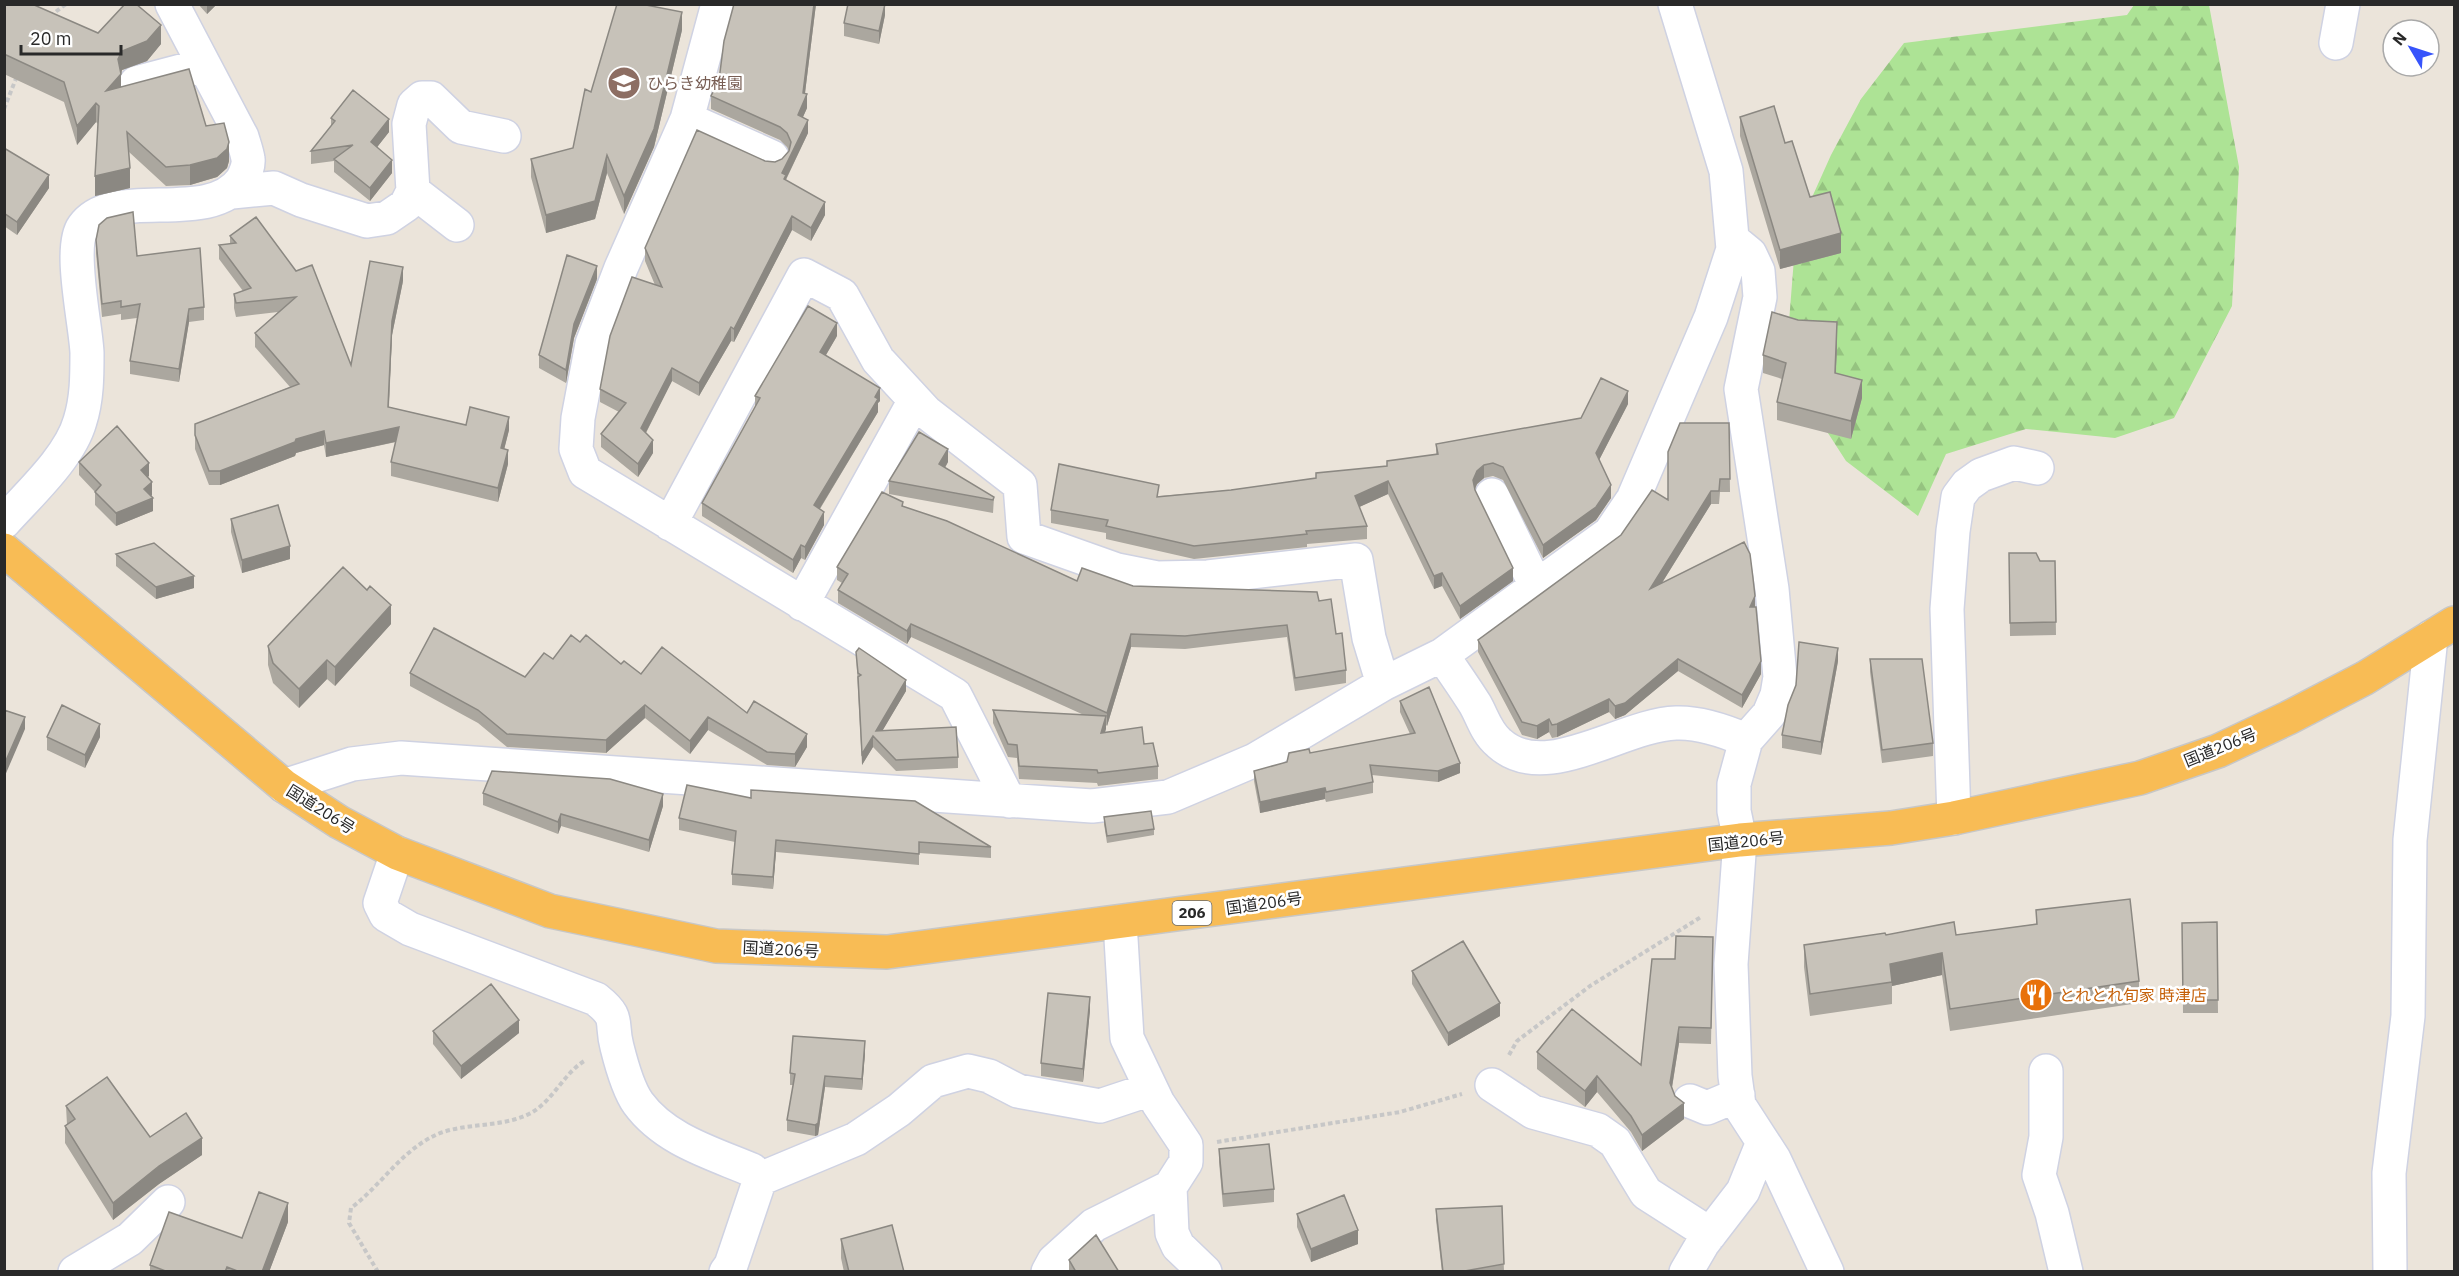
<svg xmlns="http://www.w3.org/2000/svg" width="2459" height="1276" viewBox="0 0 2459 1276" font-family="'IBM Plex Sans','Noto Sans JP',sans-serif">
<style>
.forest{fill:url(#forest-firs)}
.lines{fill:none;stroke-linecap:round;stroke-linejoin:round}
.minor-casing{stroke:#cfd2e2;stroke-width:36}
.trunk-casing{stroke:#c7c7c7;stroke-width:36}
.path{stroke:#c7c7c7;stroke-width:4;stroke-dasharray:4.5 3;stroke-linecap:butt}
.minor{stroke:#fff;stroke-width:33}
.trunk{stroke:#f8bc55;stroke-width:33}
.wall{fill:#aba79f}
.shaded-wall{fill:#8b8882}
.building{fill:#c7c2b9;stroke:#8b8882;stroke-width:1.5}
.labels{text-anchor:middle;stroke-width:5;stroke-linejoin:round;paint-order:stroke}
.shield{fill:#fff;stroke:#696969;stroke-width:1.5}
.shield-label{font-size:15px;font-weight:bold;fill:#292929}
.education-label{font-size:16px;fill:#785e54;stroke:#fff;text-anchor:start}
.street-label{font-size:16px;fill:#292929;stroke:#fff}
.food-label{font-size:16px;fill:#c56008;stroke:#fff;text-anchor:start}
</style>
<defs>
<pattern id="forest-firs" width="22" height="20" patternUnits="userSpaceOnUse" patternTransform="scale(1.5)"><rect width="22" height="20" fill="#ade395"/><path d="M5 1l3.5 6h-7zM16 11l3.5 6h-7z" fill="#95c380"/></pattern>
</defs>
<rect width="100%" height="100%" fill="#ebe4da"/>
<!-- forest -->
<path class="forest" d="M2134,5H2209L2239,167L2232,306L2174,418L2115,438L2026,429L1946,454L1918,516L1846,461L1797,385L1789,322L1796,233L1831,155L1861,99L1904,43L2127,15Z"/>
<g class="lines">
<!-- minor casing -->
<g class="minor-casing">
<path id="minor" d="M718,4L687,119L621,268L592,344L578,418L576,449L585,472L955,695L1009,801
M2336,43L2343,4
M136,83L204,65
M687,119L772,157
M413,191L457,225
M232,192L274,188L301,200L367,221L387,218L406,205L413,191L409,124L414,105L422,98H431L461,127L504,136
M1733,240L1750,254L1758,271L1760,297L1741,389L1772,589L1780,677L1777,695L1769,714L1746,740L1734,784V811L1740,840L1731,964L1735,1076L1739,1105L1774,1159L1827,1272
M1492,495L1537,588
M4,522C29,494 70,457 80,421C87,399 87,376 87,353C86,325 68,248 83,227C113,184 209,227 242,180C245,175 249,165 248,159C247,152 244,144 242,137L172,4
M670,524L804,275L842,295L878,360L926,412L1020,485L1024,537L1117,570L1157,578L1208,577L1356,560L1369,638L1383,684
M802,604L915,400
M1442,655C1453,671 1465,688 1475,704C1483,718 1486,732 1499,743C1545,785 1621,725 1676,723C1699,722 1725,731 1746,740
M284,786L352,764L401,758L1092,806L1168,797L1255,760L1383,684L1442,655L1610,533L1633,499L1711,317L1733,249L1726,171L1675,4
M1954,818L1947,609L1953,531L1958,497L1967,485L1981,475L2014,463L2037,468
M397,853L380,903L386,915L410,929L596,999C621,1019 610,1021 617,1047C621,1063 628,1089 638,1103C665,1140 712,1153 752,1170L760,1179L856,1139L899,1110L933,1081L968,1071L989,1076L1018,1091L1100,1106L1151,1089
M2046,1071V1137L2039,1175L2052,1213L2066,1272
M1492,1085L1533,1112L1598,1130L1615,1142L1646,1193L1710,1234
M1690,1101L1707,1108L1738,1095
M1170,1187L1172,1233L1178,1246L1205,1272
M75,1272L130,1239L168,1202
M726,1272L731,1265L760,1179
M1048,1272L1054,1261L1094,1225L1170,1187L1186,1162V1145L1158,1103L1127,1038L1120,922
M1686,1272L1703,1243L1743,1191L1763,1142
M2390,1272L2389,1173L2408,1016L2410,840L2431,637"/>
</g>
<!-- trunk casing -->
<g class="trunk-casing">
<path id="trunk" d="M4,550L284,786L339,822L397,853L550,911L716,946L887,952L1740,840L1891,828L1954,818L2140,778L2218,751L2288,718L2365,678L2454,623"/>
</g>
<!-- path -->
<path class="path" d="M50,16L66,4
M4,109L17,76
M1509,1055L1517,1041L1590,986L1701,917
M1217,1142L1400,1112L1462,1094
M378,1272L349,1223L351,1208C383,1184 404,1146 443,1132C471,1123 502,1127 529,1114C553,1102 564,1072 586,1060"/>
<!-- minor -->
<use href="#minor" class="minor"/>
<!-- trunk -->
<use href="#trunk" class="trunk"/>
</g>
<!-- wall -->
<path class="wall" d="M4,4L98,33L161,44L147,61L122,70L121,74V87L206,126L229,161L227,168L217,177L190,185L166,186L129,152L130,188L95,196L98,124L96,122L77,145L64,102L4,74Z
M198,4H217L207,14Z
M816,4L805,93L807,108L803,117L808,133L786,180L825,215L811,241L792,230L734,342L731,341L699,396L672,381L646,433L653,453L638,477L601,447V434L619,412L600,402V389L655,285L645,261V248L765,161L775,162L782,159L789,151L787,147L780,140L711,109V96Z
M885,4V15L879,44L844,36V23Z
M682,30L654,147L624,214L607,173L595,219L546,233L531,177V159L573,148L591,92Z
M1740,117L1785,143L1810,197L1841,253L1780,269L1740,136Z
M331,118L389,132L377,147L392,173L370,201L334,172V161L311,164V151L331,126Z
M4,148L49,188L17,235L4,226Z
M256,217L351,365L403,281L392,335L389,407L466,425L509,430L504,449L508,464L498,502L391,476V462L396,442L326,457L324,445L296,453L295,456L220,485H209L195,449V424L290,387L255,347V333L278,312L236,317L234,308V294L243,291L219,259V245L230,244V236Z
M96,240L137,256L204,307V320L189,322L179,382L130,374V361L137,318L121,320V314L102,317L96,253Z
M597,279L574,338L566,383L539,368V355Z
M1798,320L1837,340L1836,373L1862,398L1851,439L1777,420V402L1782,379L1763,373V355Z
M837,336L826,355L880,401L878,403V412L820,509L824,525L805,560L801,558L793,573L702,516V503L755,407V396Z
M1628,404L1599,460L1611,498L1596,520L1543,558L1503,480L1493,476L1484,478L1477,484L1475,489L1513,581L1460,619L1442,586L1434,589L1388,494L1359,507L1367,526V539L1307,544V547L1194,559L1106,539V533L1051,523V510L1159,496L1231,490L1316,478L1387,466V461L1436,455V444L1581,418Z
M1729,423L1730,492H1720L1719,504H1711L1662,583L1755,607L1761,674L1742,708L1678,671L1625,715L1615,719L1609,712L1557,737L1552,738L1549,732L1537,739L1522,735L1478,652V640L1621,535L1668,499Z
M79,462L149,476L147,477L152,495L151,496L153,511L116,526L95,505V492L79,475Z
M948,462L945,468L994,497L993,513L889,494V481Z
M903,506L1077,581L1133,586L1319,601L1336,634L1346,670V683L1295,691L1287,637L1185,649L1131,647L1107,726L1106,725L1105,732L1144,744L1158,766V779L1098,786L1097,783L1019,779L1017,758L1008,757L993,723V710L1084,715L911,637L907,644L838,603V590L842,583L837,580V567Z
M231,519L290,559L242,573L231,532Z
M2009,553L2040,561H2055L2056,635L2010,636Z
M116,554L194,588L156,599L116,566Z
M391,624L335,686L327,679L299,708L273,683L268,665V646Z
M580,642L641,674L747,713L807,747L795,767L767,765L708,730L690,754L645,718L606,753L507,747L478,723L410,686V673L525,677Z
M856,652L906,691L882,731L958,757V768L896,771L873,747L862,765Z
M1870,659L1933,743V756L1882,763L1870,672Z
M1838,661L1821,755L1782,748V735L1796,685Z
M1400,701L1460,773L1438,782L1372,775L1373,782V793L1326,802L1325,799L1260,813L1254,781V771L1287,762L1310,753L1410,734L1400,712Z
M47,737H100L85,768L47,750Z
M483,793L663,806L649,852L561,826L558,834L483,805Z
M1104,817L1154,829V835L1107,843L1104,824Z
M679,818L991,847V858L919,853V865L776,852L773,889L732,885V874L735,842L679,830Z
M2036,910L2139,981V1003L1950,1031L1942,975L1892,986V1004L1810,1016L1804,967V945L1886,935H1956L2036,924Z
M2217,922L2218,1013H2183L2182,923Z
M1713,937L1711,1044L1679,1043L1672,1088L1684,1119L1642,1151L1631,1132L1597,1092L1585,1107L1537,1069V1052L1641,1065L1675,959Z
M1412,971L1500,1016L1448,1046L1412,984Z
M1090,1010L1083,1082L1041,1076V1063Z
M433,1031L519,1033L461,1079L433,1044Z
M865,1053L862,1090L825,1087L818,1135L815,1136L787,1131V1120L793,1085H790V1073Z
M66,1106L150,1137L202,1155L159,1184L113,1220L65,1143V1126L67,1125Z
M1219,1149L1274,1189V1202L1223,1207L1219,1162Z
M1502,1206L1504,1272H1442L1436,1220V1209Z
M1297,1214L1358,1244L1311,1262L1297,1227Z
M288,1222L269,1272H150V1265L242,1238Z
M841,1239L904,1272H844L841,1258Z
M1069,1260L1119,1272H1069Z"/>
<!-- shaded-wall -->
<path class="shaded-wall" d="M207,4H217L207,14Z
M814,4H816L804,101L807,94V108L798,128V115L803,93Z
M885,4V15L879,44V31Z
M682,12V30L654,147L624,214V196Z
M161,25V44L147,61L122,70L121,74V93L106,91L118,59L122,51Z
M96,103V122L77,145V126Z
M389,119V132L371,155V142Z
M808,120V133L786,179V189L782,173Z
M229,142V161L227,168L217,177L190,185V165Z
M607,155V173L595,219L546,233V215Z
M392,160V173L370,201V188Z
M130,168V188L95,196V176Z
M49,175V188L17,235V222Z
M825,202V215L811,241V228Z
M792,216V230L734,342V329Z
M1841,233V253L1780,269V250Z
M597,266V279L574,338L566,383V370L574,324Z
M403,267V281L392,335L388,420L392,321Z
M189,309V322L179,382V369Z
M1837,322V340L1835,391V373Z
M837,323V336L820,365V352Z
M731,327V341L699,396V383Z
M672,368V381L641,442V428Z
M1862,380V398L1851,439V421Z
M880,388V401L878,403V412L814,518V505Z
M1628,391V404L1596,466V453Z
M509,417V430L501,462V448Z
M399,427V441L326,457V443Z
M324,431V445L296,453L295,456L220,485V471L296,439Z
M653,440V453L638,477V464Z
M948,449V462L939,477V464Z
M508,450V464L498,502V488Z
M149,463V476L141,483V470Z
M1484,465V478L1477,484L1473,493V480L1477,471Z
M1388,481V494L1355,509V496Z
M152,482V495L145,502L153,498V511L116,526V513Z
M1611,485V498L1596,520L1543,558V545Z
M1711,491V504L1650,602V589Z
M824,512V525L805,560V547Z
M801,545V558L793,573V560Z
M290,546V559L242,573V560Z
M1513,568V581L1460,619V606Z
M1442,573V586L1434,589V576Z
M194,576V588L156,599V587Z
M1755,596V608L1750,607Z
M391,605V624L335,686V667Z
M911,624V637L907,644V631Z
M1131,634V647L1107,726V713Z
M1838,648V661L1821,755V742Z
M1678,659V671L1625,715L1615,719V706Z
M327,660V679L299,708V689Z
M1761,661V674L1742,708V695Z
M906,680V691L877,740L876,731Z
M1609,699V712L1557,737V724Z
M645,705V718L606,753V740Z
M1106,716V729L1101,746V733Z
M25,717V729L4,778V765Z
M708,717V730L690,754V741Z
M1549,719V732L1537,739V726Z
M100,724V737L85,768V755Z
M807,734V747L795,767V754Z
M873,736V747L862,765V754Z
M1460,763V773L1438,782V771Z
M1325,788V799L1260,813V802Z
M663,794V806L649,852V840Z
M561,814V826L558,834V822Z
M776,840V852L773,889V877Z
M1942,953V975L1892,986L1890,964Z
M1090,997V1010L1083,1082V1069Z
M1500,1003V1016L1448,1046V1033Z
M519,1020V1033L461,1079V1066Z
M1679,1027V1043L1670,1099V1083Z
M865,1041V1053L862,1090V1079Z
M825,1076V1087L818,1135L815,1136V1125Z
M1597,1076V1092L1585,1107V1091Z
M1684,1103V1119L1642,1151V1135Z
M202,1138V1155L159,1184L113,1220V1203L159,1166Z
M288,1203V1222L269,1272H262Z
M1358,1230V1244L1311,1262V1249Z"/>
<!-- building -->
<path class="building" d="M4,4H32L98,33L125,4H136L161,25L147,41L122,51L118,59L121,74L106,91L189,69L206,126L224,123L229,142L227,149L217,158L190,165L166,167L127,132L130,168L95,176L99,106L96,103L77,126L64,82L4,54Z
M617,4H641L682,12L654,129L624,196L607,155L595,201L546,215L531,159L573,148L585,89L591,92Z
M734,4H814L803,93L807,94L798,115L808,120L782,173L786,175L784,179L825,202L811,228L792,216L734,329L731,327L699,383L672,368L641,428L653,440L638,464L601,434L626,403L600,389L610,336L632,277L662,287L645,248L697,130L765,161L775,162L782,159L789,151L791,142L787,133L780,127L711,96L719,80L724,41Z
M848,4H885L879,31L844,23Z
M353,90L389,119L371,142L392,160L370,188L334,159L353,145L311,151L335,121L331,118Z
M1774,106L1785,143L1792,141L1810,197L1830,192L1841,233L1780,250L1740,117Z
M4,148L49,175L17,222L4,213Z
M133,212L137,256L200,248L204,307L189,309L179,369L130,361L140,304L121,307V301L102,304L96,240L99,225L107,218Z
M256,217L296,271L312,265L351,365L370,261L403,267L392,321L388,407L466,425L470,407L509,417L501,448L508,450L498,488L391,462L399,427L326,443L324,431L296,439L295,442L220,471H209L195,435V424L299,384L255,333L296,297L236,303L234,294L251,288L219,245L236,243L230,236Z
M567,255L597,266L574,324L566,370L539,355Z
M808,306L837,323L820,352L880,388L875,397L878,399L814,505L824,512L805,547L801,545L793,560L702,503L760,398L755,396Z
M1772,312L1798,320L1837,322L1835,373L1862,380L1851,421L1777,402L1786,363L1763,355Z
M1601,378L1628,391L1596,453L1611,485L1596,507L1543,545L1503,467L1493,463L1484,465L1477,471L1473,480L1475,490L1513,568L1460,606L1442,573L1434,576L1388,481L1355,496L1367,526L1306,531L1307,534L1194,546L1106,526L1108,520L1051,510L1059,464L1159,485L1157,497L1231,490L1316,478V473L1387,466V461L1438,454L1436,444L1581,418Z
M1680,423H1729L1730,479H1720L1719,491H1711L1650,589L1744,542L1750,554L1753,578L1755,596L1750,607H1756L1761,661L1742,695L1678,659L1625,703L1615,706L1609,699L1557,724L1552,725L1549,719L1537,726L1522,722L1478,640L1621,535L1652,490L1668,500V452Z
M117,426L149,463L141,470L152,482L144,489L153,498L116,513L95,492L101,485L79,462Z
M919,432L948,449L939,464L994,497L993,500L889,481Z
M882,492L903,502L902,506L947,521L1077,581L1082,568L1133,586L1317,592L1319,601L1331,599L1336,634L1342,633L1346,670L1295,678L1287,625L1185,636L1131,634L1107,713L911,624L907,631L838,590L848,574L837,567Z
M278,505L290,546L242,560L231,519Z
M154,543L194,576L156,587L116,554Z
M2009,553H2036L2040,561H2055L2056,622L2010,623Z
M343,567L367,590L370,586L391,605L335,667L327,660L299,689L273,663L268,646Z
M434,628L525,677L544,653L553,659L571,635L580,642L586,635L621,664L624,661L641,674L662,647L747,713L754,701L807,734L795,754L767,752L708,717L690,741L645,705L606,740L507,734L478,710L410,673Z
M1799,642L1838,648L1821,742L1782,735L1788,705L1796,685Z
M859,648L906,680L876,731L956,727L958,757L896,760L873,736L862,754L858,677L861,675L858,673L856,652Z
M1870,659H1922L1933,743L1882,750Z
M1429,687L1460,763L1438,771L1370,765L1373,782L1326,792L1325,788L1260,802L1254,771L1287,762L1289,753L1309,749L1310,753L1415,733L1400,701Z
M62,705L100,724L85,755L47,737Z
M4,710L25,717L4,765Z
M993,710L1106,716L1101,733L1142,727L1144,744L1153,743L1158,766L1098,773L1097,770L1019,766L1017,745L1008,744Z
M492,771L610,779L663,794L649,840L561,814L558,822L483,793Z
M687,785L751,798V790L915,801L991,847L919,842V854L776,840L773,877L732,874L736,831L679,818Z
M1151,811L1154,829L1107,836L1104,817Z
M2130,899L2139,981L1950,1009L1942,953L1890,964L1892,982L1810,994L1804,945L1885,933L1886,935L1954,922L1956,935L2037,924L2036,910Z
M2217,922L2218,1000H2183L2182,923Z
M1676,936L1713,937L1711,1028L1679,1027L1670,1083L1675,1096L1684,1103L1642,1135L1631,1116L1597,1076L1585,1091L1537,1052L1572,1009L1641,1065L1652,959H1675Z
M1463,941L1500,1003L1448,1033L1412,971Z
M491,984L519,1020L461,1066L433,1031Z
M1048,993L1090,997L1083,1069L1041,1063Z
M793,1036L865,1041L862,1079L825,1076L818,1123L815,1125L787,1120L795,1074L790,1073Z
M107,1077L150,1137L186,1113L202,1138L159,1166L113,1203L65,1126L75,1119L66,1106Z
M1269,1144L1274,1189L1223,1194L1219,1149Z
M259,1192L288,1203L262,1272H240L227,1267L225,1272H168L150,1265L169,1212L242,1238Z
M1344,1195L1358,1230L1311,1249L1297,1214Z
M1502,1206L1504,1264L1459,1272H1443L1436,1209Z
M892,1225L904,1272H849L841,1239Z
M1096,1235L1119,1272H1076L1069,1260Z"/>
<!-- icons -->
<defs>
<g id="school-disc" transform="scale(1.725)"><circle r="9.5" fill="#8d6e63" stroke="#fff"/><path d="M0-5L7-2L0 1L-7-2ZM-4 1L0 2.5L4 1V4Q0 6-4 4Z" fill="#fff"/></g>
<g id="restaurant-disc" transform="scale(1.725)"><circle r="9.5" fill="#e8710a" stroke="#fff"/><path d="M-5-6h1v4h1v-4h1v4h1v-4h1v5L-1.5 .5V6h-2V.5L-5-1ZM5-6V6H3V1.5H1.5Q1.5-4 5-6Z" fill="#fff"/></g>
</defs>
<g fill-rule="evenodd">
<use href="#school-disc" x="624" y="83"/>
<use href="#restaurant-disc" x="2036" y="995"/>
</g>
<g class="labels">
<!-- shield labels -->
<rect class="shield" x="1172.5" y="901" width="39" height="24" rx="4.5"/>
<g class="shield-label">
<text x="1192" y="918">206</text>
</g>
<!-- education labels -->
<g class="education-label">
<text x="647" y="89">ひらき幼稚園</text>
</g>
<!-- street labels -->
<g class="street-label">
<text transform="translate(2220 747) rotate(-22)" y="6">国道206号</text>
<text transform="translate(321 809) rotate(32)" y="6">国道206号</text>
<text transform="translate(1746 841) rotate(-6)" y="6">国道206号</text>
<text transform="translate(1264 903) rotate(-8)" y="6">国道206号</text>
<text transform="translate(781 949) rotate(3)" y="6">国道206号</text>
</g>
<!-- food labels -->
<g class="food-label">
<text x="2059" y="1001">とれとれ旬家 時津店</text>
</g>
</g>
<!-- border -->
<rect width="2459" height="1276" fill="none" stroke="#292929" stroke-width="12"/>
<!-- north arrow -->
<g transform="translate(2411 48) rotate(309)"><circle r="28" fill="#ffffff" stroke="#a9a9a9" stroke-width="1.5"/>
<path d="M0-4.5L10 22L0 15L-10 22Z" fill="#3754fb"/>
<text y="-9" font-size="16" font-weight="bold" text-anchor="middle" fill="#292929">N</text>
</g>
<!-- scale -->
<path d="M21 45v9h100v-9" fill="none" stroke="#292929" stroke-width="3"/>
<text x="30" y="45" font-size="18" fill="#292929" stroke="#ffffff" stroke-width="4.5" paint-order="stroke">20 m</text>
</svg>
